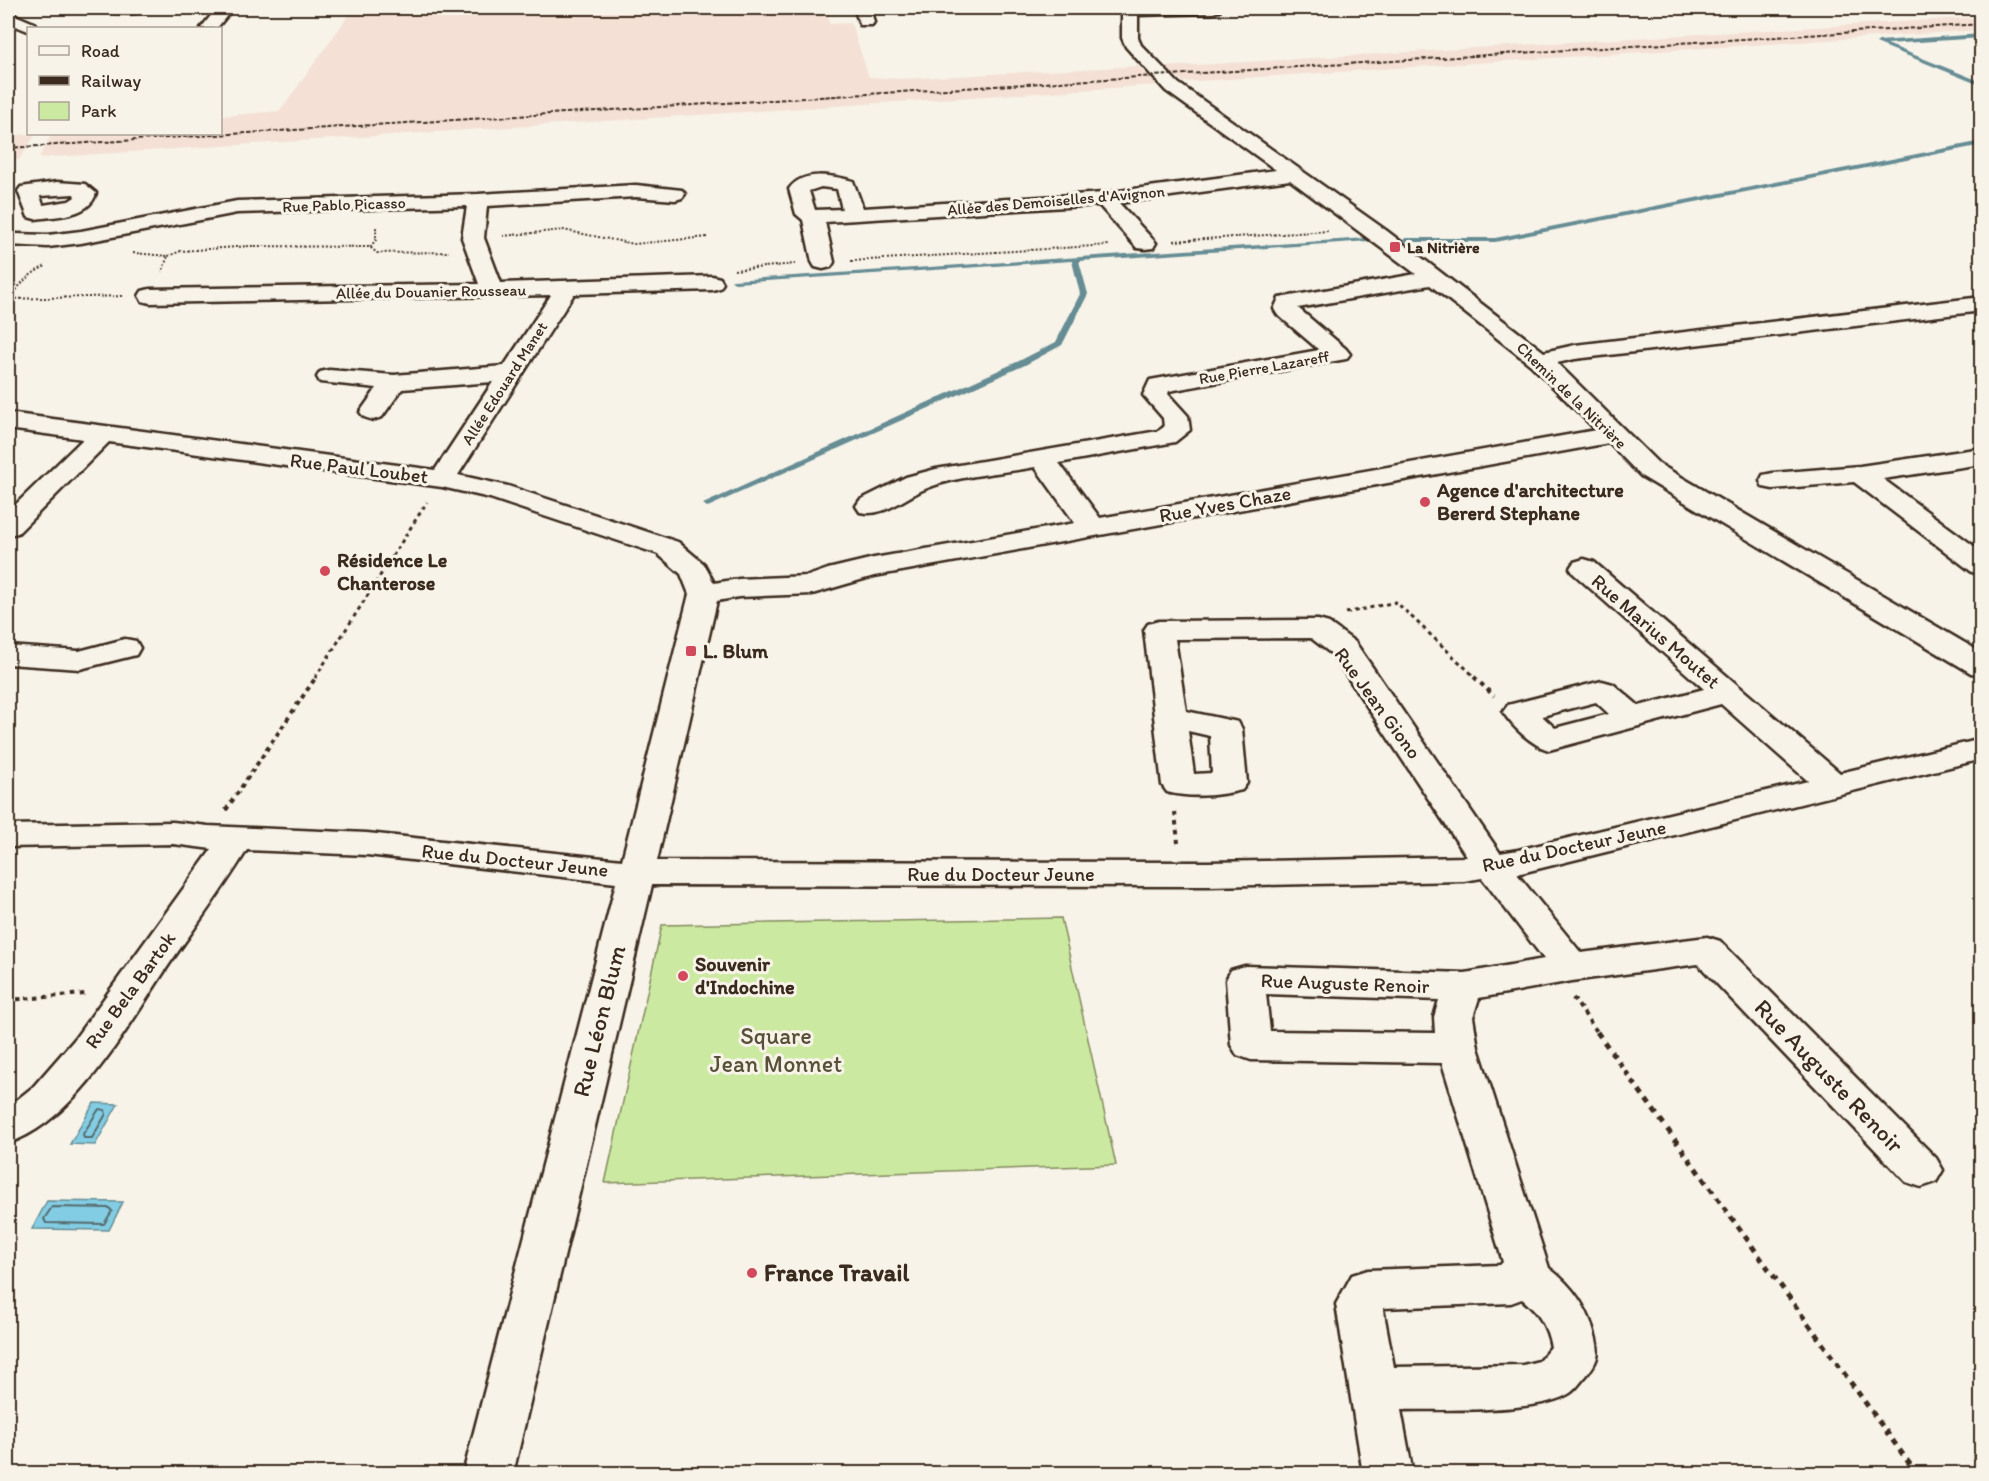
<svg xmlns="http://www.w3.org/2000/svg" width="1989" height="1481" viewBox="0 0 1989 1481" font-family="Itim,sans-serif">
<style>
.built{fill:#f4e0d5}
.green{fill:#cbe9a0;stroke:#838a5f;stroke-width:1.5}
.water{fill:#82cde3;stroke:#668c94;stroke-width:1.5}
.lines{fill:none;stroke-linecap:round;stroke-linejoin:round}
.shore{stroke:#576b6d;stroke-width:2}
.stream{fill:#668c94;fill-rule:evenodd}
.minor-casing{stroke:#3b2a1e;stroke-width:5}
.path-far3{stroke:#3b2a1e;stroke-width:2;stroke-dasharray:2 2;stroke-linecap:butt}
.path-far2{stroke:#3b2a1e;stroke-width:3;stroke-dasharray:4 4;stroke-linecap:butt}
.path-far1{stroke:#3b2a1e;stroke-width:4;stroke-dasharray:4.5 4.5;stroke-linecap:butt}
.path{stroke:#3b2a1e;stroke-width:5;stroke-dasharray:6 6;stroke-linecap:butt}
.minor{fill:#f7f3e8;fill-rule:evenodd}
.rail{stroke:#3b2a1e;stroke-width:2;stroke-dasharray:4.5 2;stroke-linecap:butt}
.poi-dot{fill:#d1495b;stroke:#f7f3e8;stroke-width:2}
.labels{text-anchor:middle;stroke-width:6;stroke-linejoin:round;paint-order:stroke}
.far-street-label{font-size:16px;fill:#3b2a1e;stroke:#f7f3e8}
.far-poi-label{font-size:16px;font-weight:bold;fill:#3b2a1e;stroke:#f7f3e8;text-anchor:start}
.street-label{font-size:20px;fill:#3b2a1e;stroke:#f7f3e8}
.poi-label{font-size:20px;font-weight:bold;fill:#3b2a1e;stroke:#f7f3e8;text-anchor:start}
.near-street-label{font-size:24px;fill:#3b2a1e;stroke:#f7f3e8}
.near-park-label{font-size:24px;fill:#585038;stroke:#f7f3e8}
.near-poi-label{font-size:24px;font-weight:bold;fill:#3b2a1e;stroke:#f7f3e8;text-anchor:start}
</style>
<rect width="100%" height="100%" fill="#f7f3e8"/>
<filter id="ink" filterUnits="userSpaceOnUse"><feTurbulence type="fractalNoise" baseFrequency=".0167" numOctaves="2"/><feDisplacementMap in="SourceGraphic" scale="12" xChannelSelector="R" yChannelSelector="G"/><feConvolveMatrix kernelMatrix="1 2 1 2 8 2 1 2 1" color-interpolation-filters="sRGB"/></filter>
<g filter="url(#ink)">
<!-- built -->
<path class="built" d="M354,8H848L828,13L829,24L851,23L869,77L901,79L1138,66L1157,85L39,158L52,134H220L221,116L280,111Z
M1981,17V30L1183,82L1163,67Z
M36,134L19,160H8V135Z"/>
<!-- green -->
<path class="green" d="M1061,918L1116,1165L605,1183L662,925Z"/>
<!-- water -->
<path class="water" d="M94,1103L118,1104L95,1145L70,1144Z
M47,1201L123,1202L109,1230L32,1229Z"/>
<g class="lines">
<!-- shore -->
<path class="shore" d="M99,1109L105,1110L106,1114L92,1138H84L83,1134Z
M52,1207L109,1208L112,1211L104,1224L46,1223L44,1219Z"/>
<!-- stream -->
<path class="stream" d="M1982,34V38L1887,44L1982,82V86L1876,43L1879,41Z
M1982,141V145L1495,242H1406L1403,240L1406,238H1495Z
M1367,238L1370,240L1369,241L1079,261L1088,294L1062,345L1025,365L710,506L707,507L703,504L1019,361L1056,342L1080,294L1072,261L735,283L731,281L733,280Z"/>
<!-- minor casing -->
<g class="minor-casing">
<path id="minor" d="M101,8H153C146,15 108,15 101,8Z
M217,8H233L217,28H201Z
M854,8H870L874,22L872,25H860Z
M1122,8H1221L1219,11L1213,13L1138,15V38L1141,45L1178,83L1387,231L1544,352L1575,345L1982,297V311L1575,359L1557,363L1659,464L1982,653V675L1971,673L1641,476L1609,443L874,576L812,594L739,597L717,601L657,861L1208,862L1467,857L1333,655L1311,638L1175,639L1186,711L1238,722L1242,729L1247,783L1242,790C1219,796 1190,798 1167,792L1162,785L1144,630L1148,624L1159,621L1318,620L1329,623L1355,642L1500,853L1518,850L1808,781L1721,704L1549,750C1531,745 1513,727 1503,712L1508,705L1602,681L1613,684L1639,706L1704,689L1574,574L1570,568L1574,562L1584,559L1594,562L1840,773L1982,739V759L1517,874L1581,953L1707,937L1720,941L1936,1158L1943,1170L1936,1182L1921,1187L1906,1182L1698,964L1572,981L1479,998L1473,1017L1478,1048L1549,1268C1573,1286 1589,1309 1596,1339C1600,1356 1597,1362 1586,1376C1581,1381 1576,1389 1570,1393C1538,1414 1442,1409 1401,1410L1413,1474H1363L1336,1304L1352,1275L1368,1270L1500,1265L1503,1262L1442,1063L1251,1060L1237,1055L1231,1045L1226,980L1231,970L1245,966L1465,973L1544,959L1482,878L1464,881L1208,886L652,885L513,1474H463L616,883L367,855L247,850C223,889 196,926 170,963C131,1021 76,1122 8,1143V1107L33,1087L74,1040L212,849L173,844L8,847V825L173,822L208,826L367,833L622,860L689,594L681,574L658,554L490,498L442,487L109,442L18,533L8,535V512L83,439L8,429V413L435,470L493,382L402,389L382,417L373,420L364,417L360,412L377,388L320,382L317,377L320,372L329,370L394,375L504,366L551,295L150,303L142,301L139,296L142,291L150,289L479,284L462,238L467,206L237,213L81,243L48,247L8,245V237L16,234L48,235L81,231L237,201L478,194L636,185L682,190L685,194L682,198L675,200L636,197L487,206L484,238L501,283L712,276L720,278L723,283L720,288L712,290L574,294L458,475L508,486L678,542L704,564L714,583L739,579L808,576L828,569L874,558L1075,523L1035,467C999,474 958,475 925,489C904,498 883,518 860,512L856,506L860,500L906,477L936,469L1158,431L1164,427L1163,418L1143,395L1150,380L1319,350L1277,314L1274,309L1279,298L1416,274L1290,180L1119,203L1156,243L1153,248L1145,249L1137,248L1099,205L825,222L834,262L831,267L823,269L815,267L812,262L803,220L796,214L789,189C803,169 833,176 853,181L863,208L1104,193L1276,170L1166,91L1126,47L1122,38ZM821,187L837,189L842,209L815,210L809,191ZM1430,285L1531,365L1596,430L1100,518L1059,463L1175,442L1190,430L1188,416L1168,394L1169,391L1346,359L1350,354L1346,349L1298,308ZM1596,702L1609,714L1555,728L1542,716ZM1188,731L1210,736L1212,773L1194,774ZM1266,994L1439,1000L1434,1017L1435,1033L1270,1031ZM1522,1299C1539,1313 1547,1326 1551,1347L1539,1361L1523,1365L1394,1367L1383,1308L1511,1303Z
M8,12L34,23L36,26L28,31L8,23Z
M57,182L85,184L96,193C90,217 56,216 35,219L28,217L18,191L21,187ZM74,194L75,197L69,201L43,205L40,196Z
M1982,448V464L1883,479L1982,552V575L1972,572L1854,482L1773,489L1763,487L1760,481L1763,475L1773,473L1860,466Z
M125,639L136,641L140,648L136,655L80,669L8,664V646L79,651Z"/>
</g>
<!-- path-far3 -->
<path class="path-far3" d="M503,236L563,230L634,244L708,237
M1174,241L1328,231
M370,247L376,240V227
M133,253L168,256L162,272
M168,256L181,251L250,246L370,247L377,253L449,252
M851,261L1110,245
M734,270L795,264
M8,299L124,296
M8,304C18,285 27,275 46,266"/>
<!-- path-far2 -->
<path class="path-far2" d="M1346,613L1396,602L1476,678
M315,678L427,502"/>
<!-- path-far1 -->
<path class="path-far1" d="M1474,677L1494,696
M226,810L316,677
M1175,812L1178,843
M1573,998L1598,1033
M8,1000L85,994"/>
<!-- path -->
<path class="path" d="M1597,1032L1917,1474"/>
<!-- minor -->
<use href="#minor" class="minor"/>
<!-- rail -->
<path class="rail" d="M8,148L1982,24"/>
</g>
</g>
<!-- markers -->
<g class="poi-dot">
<rect x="1389" y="241" width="12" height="12" rx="3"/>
<circle cx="1425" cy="502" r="6"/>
<circle cx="325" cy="571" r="6"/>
<rect x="685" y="645" width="12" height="12" rx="3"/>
<circle cx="683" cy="976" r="6"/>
<circle cx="752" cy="1273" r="6"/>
</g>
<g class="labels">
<!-- far-street labels -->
<g class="far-street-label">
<text transform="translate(1056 200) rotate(-5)" y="6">Allée des Demoiselles d'Avignon</text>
<text transform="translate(344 204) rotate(-2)" y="6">Rue Pablo Picasso</text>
<text transform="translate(431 291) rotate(-1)" y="6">Allée du Douanier Rousseau</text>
<text transform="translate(1264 367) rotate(-10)" y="6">Rue Pierre Lazareff</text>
<text transform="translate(504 383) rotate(-57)" y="6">Allée Edouard Manet</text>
<text transform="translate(1572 395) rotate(44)" y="6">Chemin de la Nitrière</text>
</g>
<!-- far-poi labels -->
<g class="far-poi-label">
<text x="1407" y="253">La Nitrière</text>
</g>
<!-- street labels -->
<g class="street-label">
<text transform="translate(359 468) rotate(7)" y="7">Rue Paul Loubet</text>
<text transform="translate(1225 504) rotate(-10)" y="7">Rue Yves Chaze</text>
<text transform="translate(1656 631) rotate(41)" y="7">Rue Marius Moutet</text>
<text transform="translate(1378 703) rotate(54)" y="7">Rue Jean Giono</text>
<text transform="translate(1574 846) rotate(-12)" y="7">Rue du Docteur Jeune</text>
<text transform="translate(515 860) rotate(6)" y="7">Rue du Docteur Jeune</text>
<text x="1001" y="881">Rue du Docteur Jeune</text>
<text transform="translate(1345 983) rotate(2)" y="7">Rue Auguste Renoir</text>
<text transform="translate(130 990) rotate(-54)" y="7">Rue Bela Bartok</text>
</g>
<!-- poi labels -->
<g class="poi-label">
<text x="1437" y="497">Agence d'architecture<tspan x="1437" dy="23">Bererd Stephane</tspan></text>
<text x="337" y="567">Résidence Le<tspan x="337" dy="23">Chanterose</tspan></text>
<text x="703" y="658">L. Blum</text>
<text x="695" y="971">Souvenir<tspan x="695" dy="23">d'Indochine</tspan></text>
</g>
<!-- near-street labels -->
<g class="near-street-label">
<text transform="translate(599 1021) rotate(-76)" y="8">Rue Léon Blum</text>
<text transform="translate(1829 1076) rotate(46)" y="8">Rue Auguste Renoir</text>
</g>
<!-- near-park labels -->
<g class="near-park-label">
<text x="776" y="1044">Square<tspan x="776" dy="28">Jean Monnet</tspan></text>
</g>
<!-- near-poi labels -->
<g class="near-poi-label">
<text x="764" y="1281">France Travail</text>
</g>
</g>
<!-- margin -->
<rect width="1989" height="1481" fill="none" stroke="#f7f3e8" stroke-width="30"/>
<rect x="15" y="15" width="1959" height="1451" fill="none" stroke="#3b2a1e" stroke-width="2" filter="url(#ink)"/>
<!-- legend -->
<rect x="27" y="27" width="195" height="108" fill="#f7f3e8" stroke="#aca397" stroke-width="1.5"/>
<rect x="39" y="46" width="30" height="9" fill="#f7f3e8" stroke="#aca397" stroke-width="1.5"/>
<text x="81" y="57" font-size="18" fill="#3b2a1e">Road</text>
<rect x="39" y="76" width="30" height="9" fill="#3b2a1e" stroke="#aca397" stroke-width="1.5"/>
<text x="81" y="87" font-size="18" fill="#3b2a1e">Railway</text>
<rect x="39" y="102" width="30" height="18" fill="#cbe9a0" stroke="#aca397" stroke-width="1.5"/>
<text x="81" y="117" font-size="18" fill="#3b2a1e">Park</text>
</svg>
